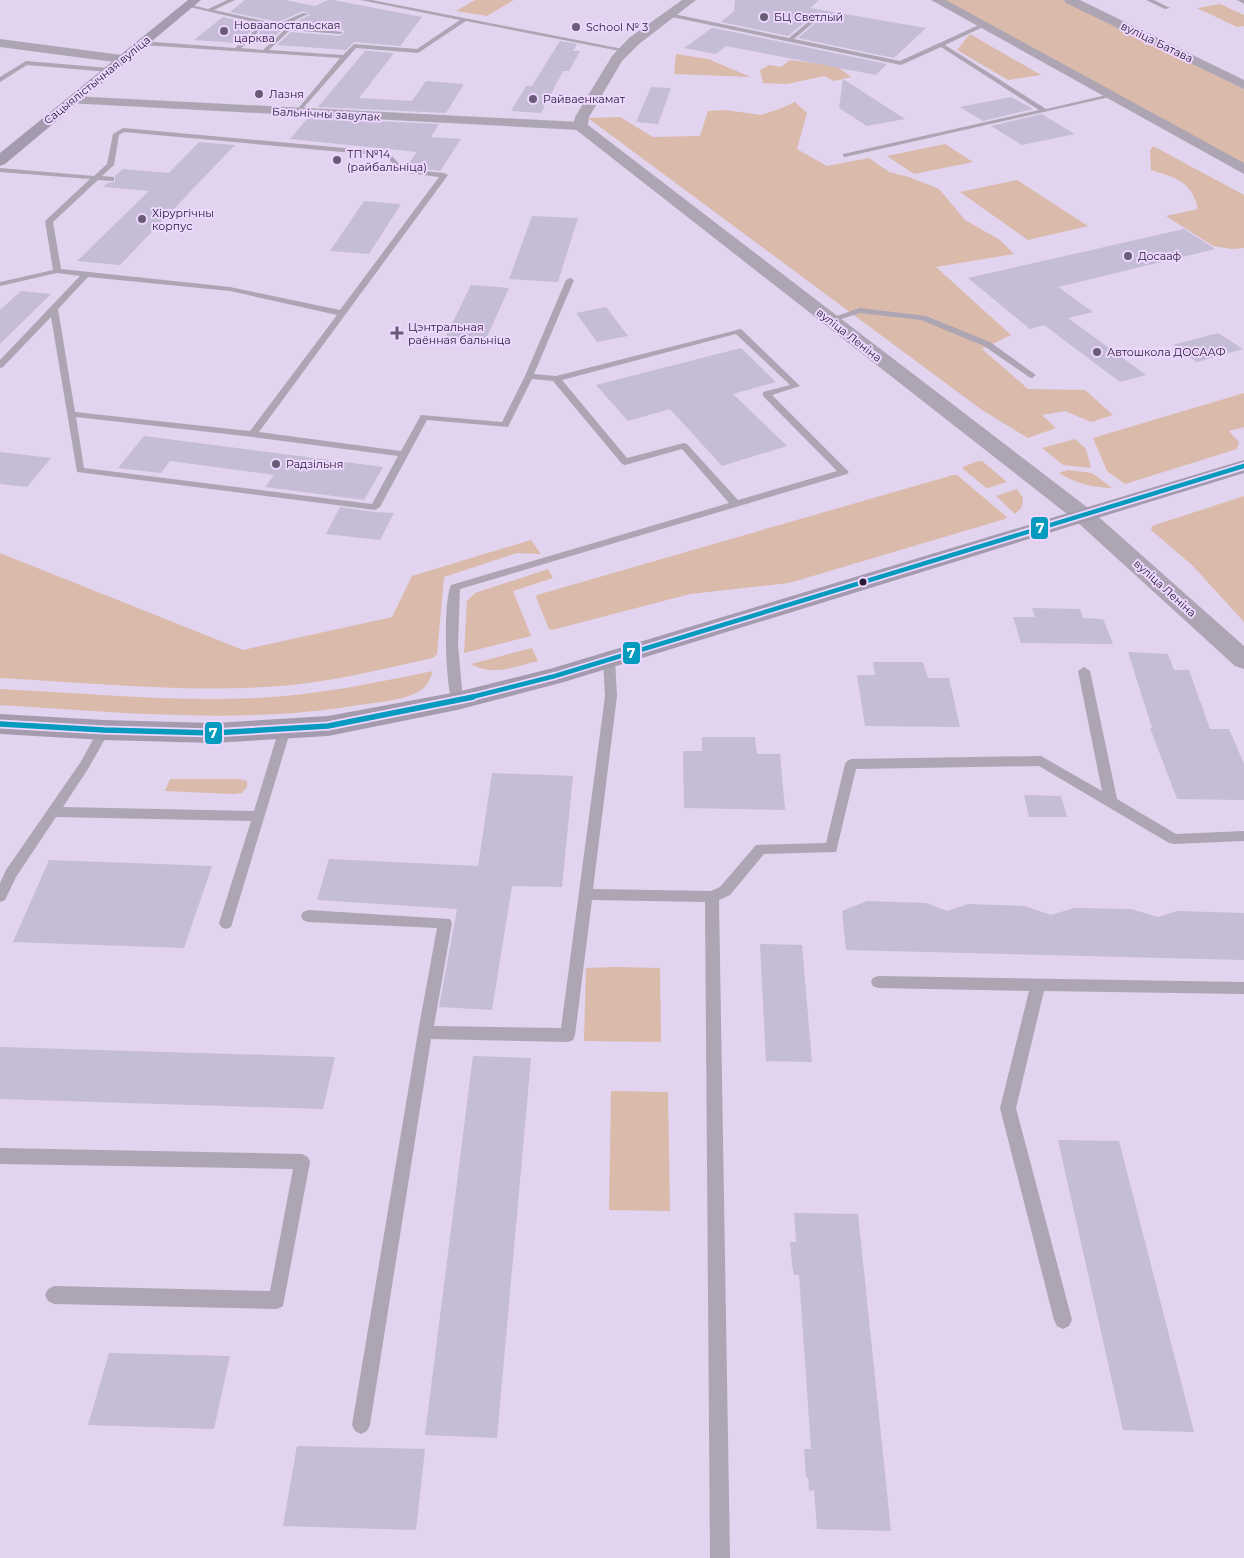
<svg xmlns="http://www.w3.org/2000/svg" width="1244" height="1558" viewBox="0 0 1244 1558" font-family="Montserrat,sans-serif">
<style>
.green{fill:#dabaaa}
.building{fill:#c5bcd6}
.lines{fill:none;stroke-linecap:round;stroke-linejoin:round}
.service{fill:#ada5b4;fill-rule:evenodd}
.minor{fill:#ada5b4;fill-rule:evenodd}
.tertiary{fill:#ada5b4;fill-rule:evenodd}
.secondary{fill:#a59bae;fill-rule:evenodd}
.bus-1-far1-casing{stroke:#edd7ff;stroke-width:8}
.bus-1-casing{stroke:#edd7ff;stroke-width:9}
.bus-1-far1{stroke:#049bbe;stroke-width:4.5}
.bus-1{stroke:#049bbe;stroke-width:5.5}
.poi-dot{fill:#695b74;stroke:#edd7ff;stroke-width:2}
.bus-dot{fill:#281a32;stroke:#edd7ff;stroke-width:2}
.labels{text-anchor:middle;stroke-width:4;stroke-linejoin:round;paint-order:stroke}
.far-poi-label{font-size:11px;fill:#281a32;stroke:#edd7ff;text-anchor:start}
.far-street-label{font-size:11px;fill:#281a32;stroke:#edd7ff}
.line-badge{stroke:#edd7ff;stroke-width:2}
.badge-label{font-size:14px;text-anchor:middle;font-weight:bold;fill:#fff}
</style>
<rect width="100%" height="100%" fill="#e2d3ef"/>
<!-- green -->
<path class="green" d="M475,0H514L487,16L456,11Z
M941,0H1063L1244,89V165Z
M1220,4L1244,15V26L1237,27L1197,8Z
M970,34L1041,75L1008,80L957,50Z
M676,54L708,59L751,77L674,74Z
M790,60L821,64L829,60L851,77L834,81L824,76L787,84L763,83L760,70L769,65L781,67Z
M795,102L807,113L797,149L827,166L869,158L889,172L909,177L939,189L965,220L1000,240L1014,254L936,267L1011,335L982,349L1028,389L1085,390L1113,415L1091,422L1065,411L1042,415L1056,428L1028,438L982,410L588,118L620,117L653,137L700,136L708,111L725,110L761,115L782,108Z
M945,144L973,162L914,174L887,156Z
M1153,146L1244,195V248L1232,249L1213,246L1166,216L1198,209C1192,181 1176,178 1151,170L1150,151Z
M1017,180L1088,226L1028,240L960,192Z
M1244,393V427L1229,431L1239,442L1237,449L1125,484L1107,471L1093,438Z
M1075,439L1086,449L1091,468L1063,465L1042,448Z
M978,461H982L1007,482L988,488L985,487L963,469V467Z
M1068,470L1092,473L1112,488C1091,487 1077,484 1059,473Z
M953,475H957L1007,517L1005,519L789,583L690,594L552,630L549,629L536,597L537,595Z
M1017,489L1023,498L1022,507L1015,514L996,496Z
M1244,496V622L1192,565L1151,530L1152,526Z
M531,540L541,554L517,553L444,577L437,654L433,658C386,668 340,680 292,685C195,694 96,683 0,678V553L243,650L392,617L412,576Z
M548,569L553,578L513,591L531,636L464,653L467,601L475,593Z
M532,648L538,661C516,666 492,677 471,664Z
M433,671C430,680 427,687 418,692C401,701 378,702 359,705C241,725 119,712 0,705V689C85,693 172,702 257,698C317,695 375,683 433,671Z
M170,779H238L247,781V787L242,793L233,794L165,791Z
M615,967L660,968L661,1042L584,1041L586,968Z
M611,1091L668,1092L670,1211L609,1210Z"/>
<!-- building -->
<path class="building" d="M245,0H285L315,6L328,0H333L422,17L400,46L354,42L346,50L277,45L291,32L340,36L345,32L343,30L291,24L310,15L303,11L278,22L230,12Z
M735,0H819L810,8L926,28L894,58L798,38L821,18L818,12L788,36L721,22L734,11Z
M223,17L279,30L285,27L266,44H248L260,32L256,27L237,43L194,40Z
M712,28H714L887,64L876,75L726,46L716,54L684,48Z
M560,41L577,44L573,51H580L569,71H563L541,113L511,111L526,86H532Z
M357,50L394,53L359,98L412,101L426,81L464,84L446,113L318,107L365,51Z
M843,79L905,119L867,126L839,108Z
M651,87L671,88L658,124L636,122Z
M1011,97L1033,109L983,121L960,107Z
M1041,114L1075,134L1022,145L991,126Z
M308,118L439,124L431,137L461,139L440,171L406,167L417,152L290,139Z
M199,142L235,145L120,265L77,261L149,191L103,187L108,183L115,182V176L123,169L169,173Z
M364,201L401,204L369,254L330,251Z
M532,216L578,218L558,282L509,279Z
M1184,229L1215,249L1058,287L1093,312L1068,318L1146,375L1120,382L1044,325L1030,329L968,278Z
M471,285L509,288L486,339L446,336Z
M21,291L51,294L0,344V310Z
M606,307L628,336L597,342L576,313Z
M1218,333L1243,349L1197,362L1173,345Z
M741,348L776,382L733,394L787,446L722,466L670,409L628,421L596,385Z
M144,436L383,467L364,500L265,487L274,475L170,461L161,473L118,468Z
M0,452L51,458L27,487L0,484Z
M340,507L375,512L394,513L380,540L326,534Z
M1032,608L1080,609L1083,618L1103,619L1113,644L1021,643L1013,617H1035Z
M1128,652L1168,654L1174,670H1189L1210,729H1229L1244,764V800L1177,799L1150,728H1152Z
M873,662H923L928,678H949L960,727L865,726L857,675H875Z
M702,737H755L757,754H780L785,810L684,808L683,751H702Z
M492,773L573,776L562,887L512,886L492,1010L439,1007L457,909L317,900L329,859L478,866Z
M1024,795L1061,796L1067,817H1029Z
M49,860L212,866L184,948L13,942Z
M867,901L926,903L947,911L969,904L1025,906L1051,915L1074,908L1131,909L1158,917L1177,911L1244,913V960L846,950L842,911Z
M760,944L802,945L812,1062L766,1061Z
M0,1047L335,1057L323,1109L0,1099Z
M473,1056L531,1058L497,1438L425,1435Z
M1058,1140L1119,1141L1194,1432L1123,1430Z
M794,1213L858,1214L891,1531L817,1529L814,1490L809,1491L808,1477H806L804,1449H811L799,1275H794L792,1265L790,1242H796Z
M109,1353L230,1356L214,1429L88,1425Z
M297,1446L425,1449L416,1530L283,1526Z"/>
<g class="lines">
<!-- service -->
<path class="service" d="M227,0H235L214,10L278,24L303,13L308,14L279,28L185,6L188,4L208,9Z
M360,0H372L628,50L625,52L466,21L418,53L356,48L298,114L295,112L296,111L340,58L142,45L139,43L142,41L235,48L256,29L258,32L241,48L263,50L289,26L343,32L340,34L290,30L269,50L343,55L354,44L417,49L460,20Z
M1146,0H1154L1170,8L1165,9Z
M1237,0H1244V4Z
M669,13L789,38L818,14L820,17L794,39L900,61L983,23L985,26L945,45L1046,109L1111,94L1114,96L845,157L843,156V154L1039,110L941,47L901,65L667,16Z
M26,61L109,68L112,70L109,72L27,65L0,82V77Z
M123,128L388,152L404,169L444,173L448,175L259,432L401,451L421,415L502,422L525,376L566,280L570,278L574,280L534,374L556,376L741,329L800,386L772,395L849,472L847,474L460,589L458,644L463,701L457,705L453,704C445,688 443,601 451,585L729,503L682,449L625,465L622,464L553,381L532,379L508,427L427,420L380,507L375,510L77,472L51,317L3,367L0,368V360L80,276L57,273L0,286V282L53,270L45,221L90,179L0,172V168L94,176L107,164L113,134ZM124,132L386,156L400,172L439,177L340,310L230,287L61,269L53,222L98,180L114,181V177L102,176L114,165L119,135ZM88,277L230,291L337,315L250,431L75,412L58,309ZM736,334L790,385L763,392V396L837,471L738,500L687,444L684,443L627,458L562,380ZM76,417L253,437L398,456L372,504L84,468Z
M860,308L926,316L990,342L1036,375L1032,378L1029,377L984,346L921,320L860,313L829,323L825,320Z
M609,655L615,659L617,696L593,889L711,891L720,887L756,845L826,843L845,764L847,761L851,759L1041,756L1102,791L1078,671L1084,667L1090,671L1117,799L1176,834L1244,831V841L1174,844L1169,843L1039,766L856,769L836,852L764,854L730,895L719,900L730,1558H710L705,902L592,900L575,1035L573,1040L568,1042L431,1039L370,1425L367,1431L361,1434L355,1431L352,1425L418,1032L437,928L308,922L303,920L301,916L303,912L308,910L450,919L452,923L434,1026L561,1028L605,696L603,659Z
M285,725L291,729L231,927L226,929L221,927L219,923L251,821L56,817L16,877L5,900L0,902V883L6,870L80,763L100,727H108L110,730L88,769L63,807L254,811L279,729Z
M878,976L1244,982V994L1044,991L1016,1108L1072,1320L1069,1326L1063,1329L1057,1326L1054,1320L1000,1108L1029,991L878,988L873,986L871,982L873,978Z
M0,1148L302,1154L308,1157L310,1162L283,1306L277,1309L54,1304L48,1301L45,1295L48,1289L54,1286L270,1291L293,1169L0,1164Z"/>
<!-- minor -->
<path class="minor" d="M0,39L122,55L128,59L122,63L0,47Z
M72,96L580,122L587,126L580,130L67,103L66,100Z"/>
<!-- tertiary -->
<path class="tertiary" d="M682,0H696L639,44L622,61L589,117L588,125L1092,511L1244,646V669L1235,666L1076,521L575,129L573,126L575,117L612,56L629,38Z
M931,0H946L1244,163V174Z
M1064,0H1080L1244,80V89L1066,3Z"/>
<!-- secondary -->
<path class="secondary" d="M188,0H201L5,164L0,166V153Z
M1244,460V473L564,682L457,710L328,736L213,743L104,740L0,734V714L104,720L213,723L328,716L457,692L553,668Z"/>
<!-- bus-1-far1 casing -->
<g class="bus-1-far1-casing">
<path id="bus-1-far1" d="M468,698L555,676L1244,466"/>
</g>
<!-- bus-1 casing -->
<g class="bus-1-casing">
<path id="bus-1" d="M0,724L104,730L213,733L328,726L473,697"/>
</g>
<!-- bus-1-far1 -->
<use href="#bus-1-far1" class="bus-1-far1"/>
<!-- bus-1 -->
<use href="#bus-1" class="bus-1"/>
</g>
<!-- markers -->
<g class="poi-dot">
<circle cx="764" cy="17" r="5"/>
<circle cx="576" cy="27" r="5"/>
<circle cx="224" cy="31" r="5"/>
<circle cx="259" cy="94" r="5"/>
<circle cx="533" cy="99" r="5"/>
<circle cx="337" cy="160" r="5"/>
<circle cx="142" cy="219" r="5"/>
<circle cx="1128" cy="256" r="5"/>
<path d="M394.5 325.5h5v5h5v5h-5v5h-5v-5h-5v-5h5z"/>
<circle cx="1097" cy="352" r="5"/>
<circle cx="276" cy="464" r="5"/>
</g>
<circle class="bus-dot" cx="863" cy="582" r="4.5"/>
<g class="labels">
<!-- far-poi labels -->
<g class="far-poi-label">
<text x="774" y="21">БЦ Светлый</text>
<text x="234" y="29">Новаапостальская<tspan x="234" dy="13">царква</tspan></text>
<text x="586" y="31">School № 3</text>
<text x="269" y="98">Лазня</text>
<text x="543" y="103">Райваенкамат</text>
<text x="347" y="158">ТП №14<tspan x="347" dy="13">(райбальніца)</tspan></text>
<text x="152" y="217">Хірургічны<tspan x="152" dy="13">корпус</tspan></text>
<text x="1138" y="260">Досааф</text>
<text x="408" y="331">Цэнтральная<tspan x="408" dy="13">раённая бальніца</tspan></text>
<text x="1107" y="356">Автошкола ДОСААФ</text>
<text x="286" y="468">Радзільня</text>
</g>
<!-- far-street labels -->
<g class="far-street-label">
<text transform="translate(1157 42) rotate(26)" y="4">вуліца Батава</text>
<text transform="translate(97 80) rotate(-39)" y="4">Сацыялістычная вуліца</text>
<text transform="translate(326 114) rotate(3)" y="4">Бальнічны завулак</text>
<text transform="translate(849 335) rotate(38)" y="4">вуліца Леніна</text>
<text transform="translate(1165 588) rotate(42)" y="4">вуліца Леніна</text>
</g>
</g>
<g class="line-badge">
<rect x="1030" y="516" width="19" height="24" rx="5" fill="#049bbe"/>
<rect x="622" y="641" width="19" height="24" rx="5" fill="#049bbe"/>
<rect x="204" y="721" width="19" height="24" rx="5" fill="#049bbe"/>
</g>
<g class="badge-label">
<text x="1040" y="533">7</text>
<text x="631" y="658">7</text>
<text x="213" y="738">7</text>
</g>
</svg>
